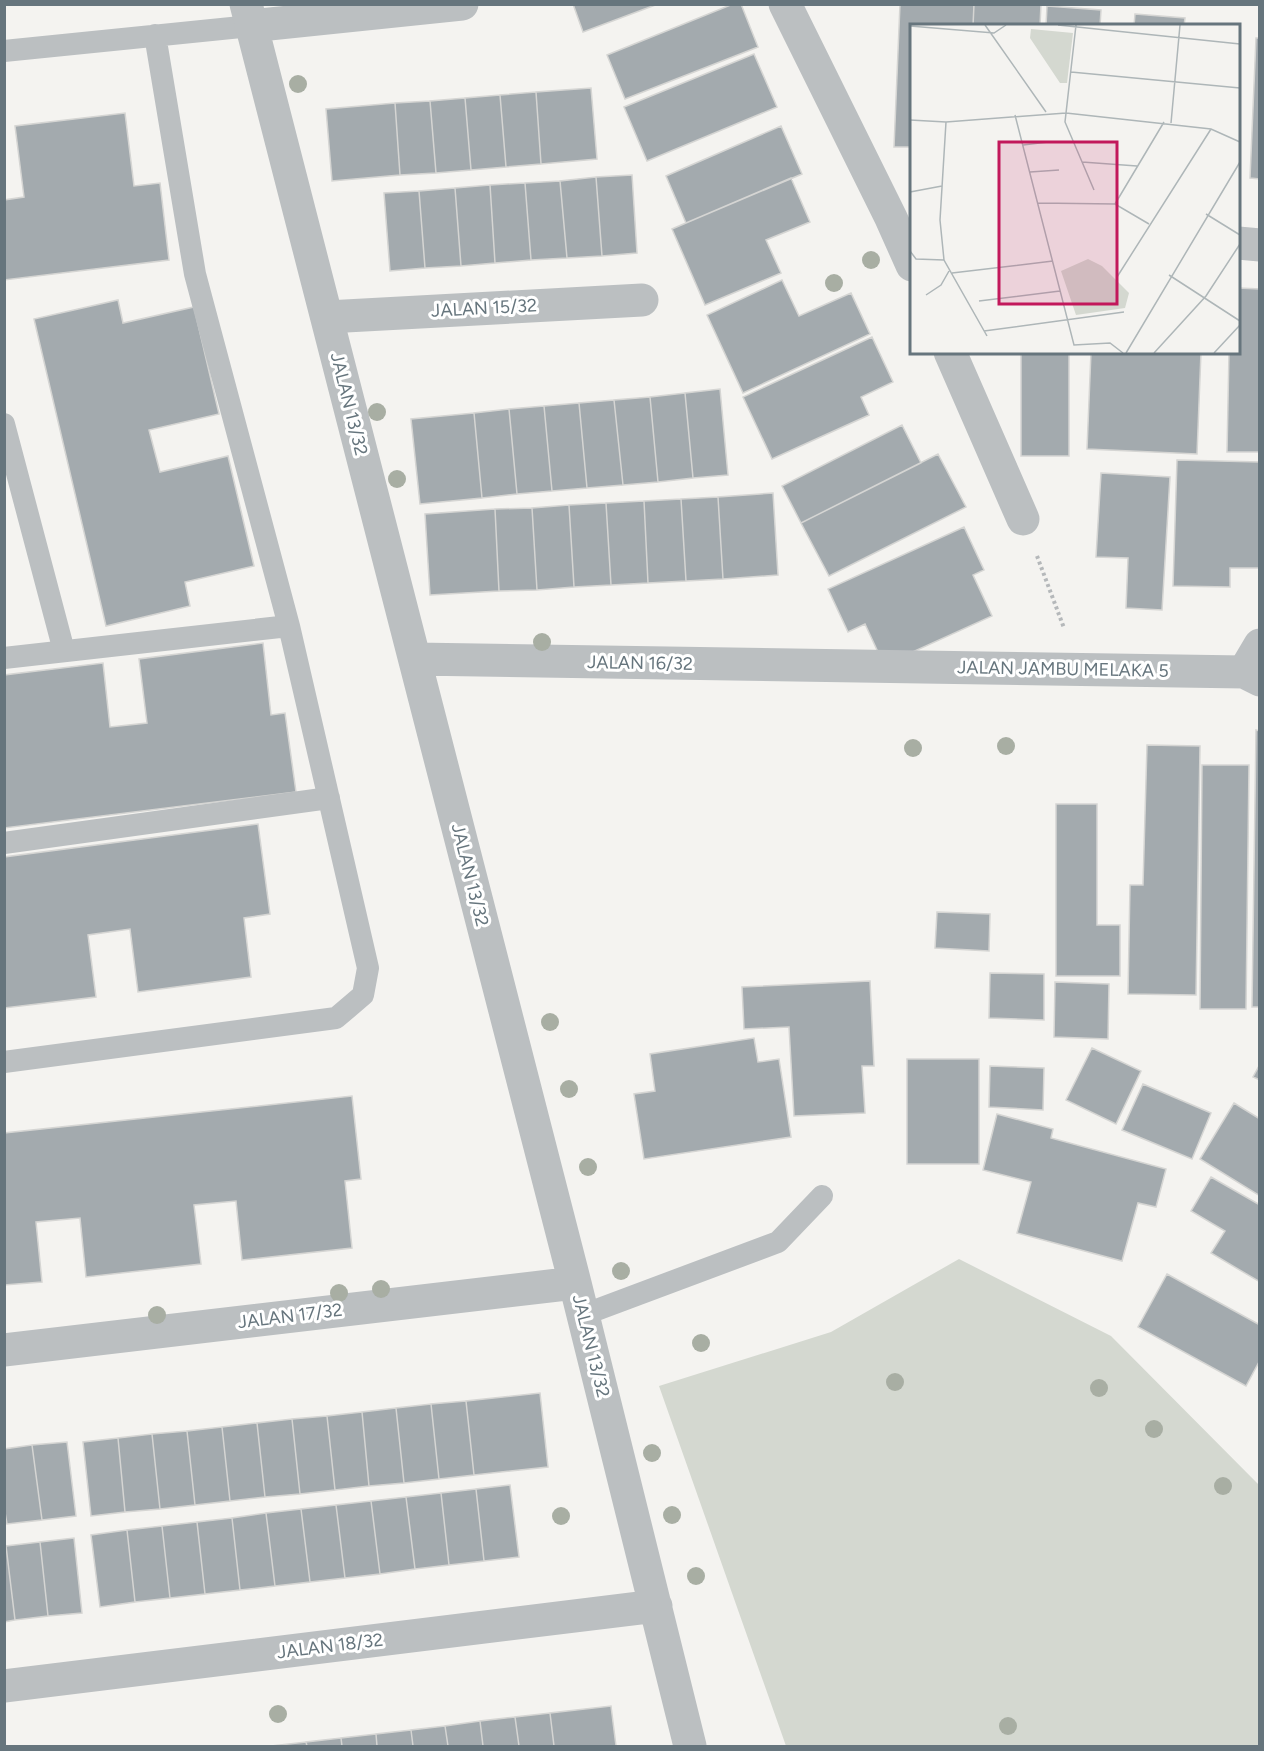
<svg xmlns="http://www.w3.org/2000/svg" width="1264" height="1751" viewBox="0 0 1264 1751" font-family="Figtree,sans-serif">
<style>
.green{fill:#d4d8d0}
.building{fill:#a3aaae;stroke:#d5d5d3;stroke-width:1.5}
.lines{fill:none;stroke-linecap:round;stroke-linejoin:round}
.path{stroke:#b5b8ba;stroke-width:4;stroke-dasharray:3 3;stroke-linecap:butt}
.service{stroke:#bbbfc1;stroke-width:22}
.minor{stroke:#bbbfc1;stroke-width:33}
.tree{fill:#a8aea3}
.labels{text-anchor:middle;stroke-width:6;stroke-linejoin:round;paint-order:stroke}
.street-label{font-size:18px;fill:#66757d;stroke:#fff}
.inset-road{fill:none;stroke:#aeb6b8;stroke-width:1.5}
.view{fill:#c2185b;fill-opacity:0.15;stroke:#c2185b;stroke-width:3}
.inset-edge{fill:none;stroke:#66757d;stroke-width:3}
</style>
<rect width="100%" height="100%" fill="#f4f3f0"/>
<!-- green -->
<path class="green" d="M959,1259L1111,1336L1259,1485V1746H786L659,1386L831,1332Z"/>
<!-- building -->
<path class="building" d="M573,4H658L583,32Z
M733,4H741L758,47L625,99L607,55Z
M900,4H974L973,26H912V147H894Z
M974,4H1041L1040,26H973Z
M1047,6L1101,10L1100,26H1046Z
M1135,14L1185,18L1184,26H1134Z
M1256,38H1260V179L1250,178Z
M754,54L777,107L647,161L624,107Z
M591,88L597,159L541,164L536,92Z
M536,92L541,164L506,167L500,95Z
M500,95L506,167L471,170L465,98Z
M465,98L471,170L436,173L430,101Z
M430,101L436,173L400,175L395,103Z
M395,103L400,175L332,181L326,109Z
M125,113L134,186L160,183L169,260L4,280V200L24,197L15,126Z
M781,126L802,174L686,223L666,176Z
M632,175L637,253L602,256L596,177Z
M596,177L602,256L567,258L560,181Z
M791,178L810,222L766,240L781,273L705,305L672,229Z
M560,181L567,258L531,260L525,183Z
M525,183L531,260L495,263L490,185Z
M490,185L495,263L461,266L455,188Z
M455,188L461,266L425,268L419,191Z
M419,191L425,268L390,271L384,193Z
M782,280L799,316L851,293L870,334L743,393L707,315Z
M1238,288L1260,289V452H1227L1229,352H1238Z
M118,300L123,323L194,307L219,414L149,430L160,472L228,456L254,566L185,582L190,606L106,626L34,319Z
M872,337L893,382L861,397L869,415L772,459L743,397Z
M1021,352H1069V456H1021Z
M1091,352H1201L1197,454L1087,449Z
M720,389L728,475L693,478L685,393Z
M685,393L693,478L658,482L650,397Z
M650,397L658,482L623,485L614,400Z
M614,400L623,485L587,488L579,403Z
M579,403L587,488L552,491L544,406Z
M544,406L552,491L517,494L509,409Z
M509,409L517,494L482,498L474,413Z
M474,413L482,498L420,504L411,419Z
M902,425L921,463L801,523L782,486Z
M938,454L966,507L829,576L801,523Z
M1177,460L1260,462V568H1230V587L1173,586Z
M1101,473L1170,477L1162,610L1126,608L1128,558L1096,557Z
M773,493L778,575L723,579L718,497Z
M718,497L723,579L686,581L681,499Z
M681,499L686,581L648,583L644,501Z
M644,501L648,583L611,585L606,503Z
M606,503L611,585L574,587L569,505Z
M569,505L574,587L537,590L532,508Z
M532,508L537,590L499,591L495,509Z
M495,509L499,591L430,595L425,514Z
M964,527L984,570L973,575L992,616L884,665L865,624L848,632L828,589Z
M263,643L271,715L285,713L296,792L4,828V675L103,663L110,727L147,723L139,659Z
M1256,730L1260,731V1007H1252Z
M1147,745L1200,746L1196,995L1128,994L1130,885H1143Z
M1202,765H1249L1246,1009H1200Z
M1056,804H1097V925H1120V976H1056Z
M258,824L270,914L244,918L251,977L138,992L130,929L88,935L96,997L4,1008V857Z
M937,912L990,914L989,951L935,948Z
M990,973L1044,974V1020L989,1018Z
M870,981L874,1066H862L865,1113L794,1116L789,1027L744,1029L742,987Z
M1055,982L1109,984L1108,1039L1054,1037Z
M754,1038L758,1062L779,1059L791,1137L644,1159L634,1094L655,1091L650,1054Z
M1092,1048L1141,1071L1116,1124L1066,1100Z
M907,1059H979V1164H907Z
M1260,1064V1080L1253,1077Z
M990,1066L1044,1068L1043,1110L989,1107Z
M1143,1084L1211,1113L1192,1159L1122,1130Z
M352,1096L361,1179L345,1181L352,1248L242,1260L236,1201L194,1205L201,1264L86,1277L80,1218L36,1222L42,1282L4,1285V1133Z
M1234,1103L1260,1119V1196L1200,1159Z
M997,1114L1053,1129L1051,1138L1166,1169L1156,1207L1138,1203L1122,1261L1017,1233L1031,1182L983,1170Z
M1211,1177L1260,1205V1282L1211,1253L1225,1231L1191,1211Z
M1167,1274L1260,1325V1360L1246,1386L1138,1327Z
M540,1393L548,1467L474,1475L466,1401Z
M466,1401L474,1475L439,1479L431,1404Z
M431,1404L439,1479L404,1483L396,1408Z
M396,1408L404,1483L369,1486L362,1412Z
M362,1412L369,1486L335,1490L327,1416Z
M327,1416L335,1490L300,1494L292,1419Z
M292,1419L300,1494L265,1497L257,1423Z
M257,1423L265,1497L230,1501L222,1427Z
M222,1427L230,1501L195,1505L187,1431Z
M187,1431L195,1505L160,1509L152,1434Z
M152,1434L160,1509L125,1512L118,1438Z
M118,1438L125,1512L91,1516L83,1442Z
M67,1442L76,1516L42,1520L32,1445Z
M32,1445L42,1520L7,1524L4,1507V1449Z
M510,1485L519,1557L484,1561L476,1489Z
M476,1489L484,1561L449,1565L441,1493Z
M441,1493L449,1565L415,1569L406,1497Z
M406,1497L415,1569L380,1574L371,1501Z
M371,1501L380,1574L345,1578L336,1505Z
M336,1505L345,1578L310,1582L301,1509Z
M301,1509L310,1582L275,1586L266,1513Z
M266,1513L275,1586L240,1590L232,1518Z
M232,1518L240,1590L205,1594L197,1522Z
M197,1522L205,1594L170,1598L162,1526Z
M162,1526L170,1598L135,1602L127,1530Z
M127,1530L135,1602L100,1607L91,1535Z
M74,1538L82,1613L48,1616L40,1542Z
M40,1542L48,1616L15,1620L6,1546Z
M6,1546L15,1620L4,1622V1547Z
M611,1706L616,1746H554L550,1713Z
M550,1713L554,1746H519L515,1717Z
M515,1717L519,1746H483L480,1721Z
M480,1721L483,1746H448L445,1726Z
M445,1726L448,1746H413L411,1730Z
M411,1730L413,1746H377L376,1734Z
M376,1734L377,1746H342L341,1738Z
M341,1738L342,1746H307L306,1742Z
M306,1742L307,1746H271Z"/>
<g class="lines">
<!-- path -->
<path class="path" d="M1037,556L1064,628"/>
<!-- service -->
<path class="service" d="M4,51L251,26
M4,424L64,651
M4,658L289,626
M4,843L329,798
M4,1062L336,1018L363,995L368,968L289,626L195,274L155,35
M583,1315L778,1242L822,1196"/>
<!-- minor -->
<path class="minor" d="M246,4L575,1283L690,1746
M785,4L891,218L912,265
M251,26L462,4
M1238,243L1260,245
M327,317L642,300
M950,352L1023,519
M415,659L1244,672L1260,680
M1244,672L1260,645
M4,1350L575,1283
M4,1686L656,1606"/>
</g>
<!-- trees -->
<g class="tree">
<circle cx="298" cy="84" r="9"/>
<circle cx="871" cy="260" r="9"/>
<circle cx="834" cy="283" r="9"/>
<circle cx="377" cy="412" r="9"/>
<circle cx="397" cy="479" r="9"/>
<circle cx="542" cy="642" r="9"/>
<circle cx="1006" cy="746" r="9"/>
<circle cx="913" cy="748" r="9"/>
<circle cx="550" cy="1022" r="9"/>
<circle cx="569" cy="1089" r="9"/>
<circle cx="588" cy="1167" r="9"/>
<circle cx="621" cy="1271" r="9"/>
<circle cx="381" cy="1289" r="9"/>
<circle cx="339" cy="1293" r="9"/>
<circle cx="157" cy="1315" r="9"/>
<circle cx="701" cy="1343" r="9"/>
<circle cx="895" cy="1382" r="9"/>
<circle cx="1099" cy="1388" r="9"/>
<circle cx="1154" cy="1429" r="9"/>
<circle cx="652" cy="1453" r="9"/>
<circle cx="1223" cy="1486" r="9"/>
<circle cx="672" cy="1515" r="9"/>
<circle cx="561" cy="1516" r="9"/>
<circle cx="696" cy="1576" r="9"/>
<circle cx="278" cy="1714" r="9"/>
<circle cx="1008" cy="1726" r="9"/>
</g>
<g class="labels">
<!-- street labels -->
<g class="street-label">
<text transform="translate(484 308) rotate(-3)" y="6">JALAN 15/32</text>
<text transform="translate(349 404) rotate(76)" y="6">JALAN 13/32</text>
<text transform="translate(640 663) rotate(1)" y="6">JALAN 16/32</text>
<text transform="translate(1063 669) rotate(1)" y="6">JALAN JAMBU MELAKA 5</text>
<text transform="translate(470 875) rotate(76)" y="6">JALAN 13/32</text>
<text transform="translate(290 1316) rotate(-7)" y="6">JALAN 17/32</text>
<text transform="translate(591 1346) rotate(76)" y="6">JALAN 13/32</text>
<text transform="translate(330 1646) rotate(-7)" y="6">JALAN 18/32</text>
</g>
</g>
<!-- overview -->
<g transform="translate(910 24)">
<rect width="330" height="330" fill="#f4f3f0"/>
<path d="M121,5L163,9L157,59H150L120,14ZM178,235L192,242L219,269L215,284L166,291L151,247Z" fill="#d4d8d0"/>
<path class="inset-road" d="M75,1L136,88M148,1L330,20M166,1L155,98L184,166M0,2L84,9L96,1M161,48L330,64M105,91L164,321L200,319L213,329M0,96L36,98L156,89L301,105L330,118M36,98L30,196L34,236L77,312M261,99L270,1M113,121L138,118M172,138L227,142M120,148L149,146M0,168L32,162M128,179L205,180L239,200M205,180L254,98M296,190L330,211M0,227L6,235L34,236M42,249L143,237M259,251L330,297M207,253L301,105M16,271L31,261L39,247M69,277L150,267M74,307L214,288M216,329L330,138M244,329L296,272L330,220M304,329L330,301"/>
<path class="view" d="M89,118H207V280H89Z"/>
<rect width="330" height="330" class="inset-edge"/>
</g>
<!-- border -->
<rect width="1264" height="1751" fill="none" stroke="#66757d" stroke-width="12"/>
</svg>
